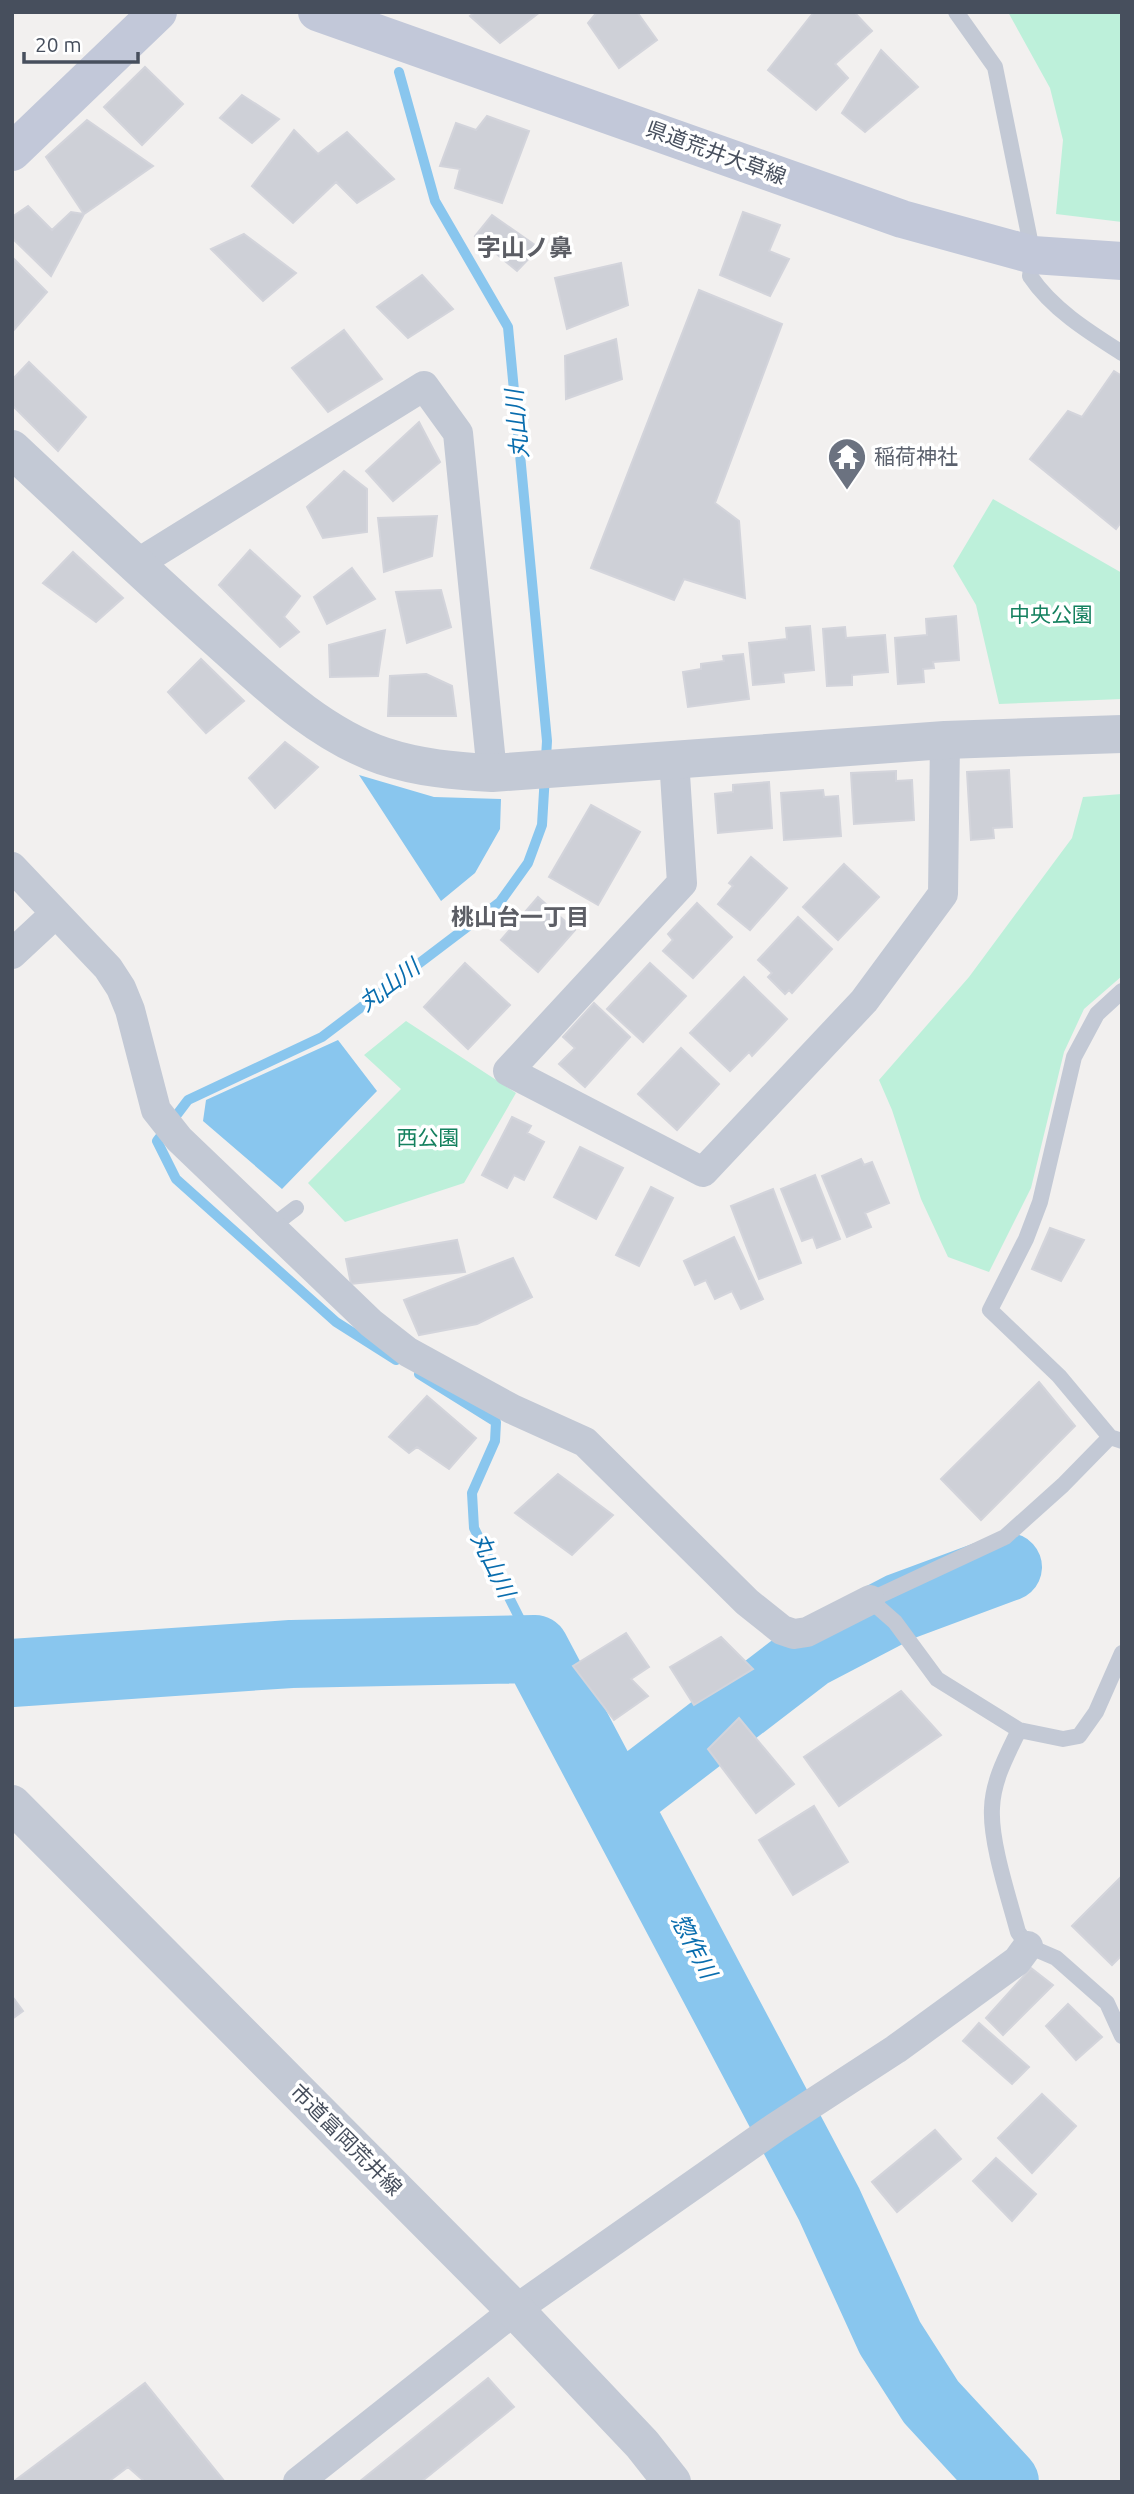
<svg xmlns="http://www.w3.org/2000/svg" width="1134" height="2494" viewBox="0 0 1134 2494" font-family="Ubuntu,'Noto Sans JP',sans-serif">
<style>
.green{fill:#bdf0da}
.water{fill:#89c6ee}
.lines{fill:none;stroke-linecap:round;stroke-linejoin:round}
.stream{stroke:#89c6ee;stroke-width:10}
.river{stroke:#89c6ee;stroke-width:68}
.building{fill:#ced0d7;stroke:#d3d4db;stroke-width:2}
.service{stroke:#c3c9d5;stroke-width:16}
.minor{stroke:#c3c9d5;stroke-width:30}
.tertiary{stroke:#c3c9d5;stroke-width:38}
.secondary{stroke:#c2c8d9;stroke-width:38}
.labels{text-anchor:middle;stroke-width:7;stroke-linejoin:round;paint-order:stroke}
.street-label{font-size:21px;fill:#474f5d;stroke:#fff}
.worship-label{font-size:21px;fill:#5b616d;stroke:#fff;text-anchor:start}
.park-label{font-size:21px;fill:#15815f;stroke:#fff}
.water-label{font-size:23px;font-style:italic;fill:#096dae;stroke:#fff}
.neighbourhood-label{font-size:23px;font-weight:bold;fill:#5c5e65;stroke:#fff}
.quarter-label{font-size:24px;font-weight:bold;fill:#5c5e65;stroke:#fff}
</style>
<rect width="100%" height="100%" fill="#f2f0ef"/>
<!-- green -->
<path class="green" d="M1008,12H1122V222L1056,214L1063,140L1050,88Z
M993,499L1122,573V699L999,704L976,605L953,566Z
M1122,794V976L1084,1009L1064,1052L1031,1188L989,1272L948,1257L921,1199L892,1110L879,1080L969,977L1072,838L1083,797Z
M406,1021L516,1093L464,1183L345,1222L308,1183L401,1089L364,1055Z"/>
<!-- water -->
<path class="water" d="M359,775L434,797L501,799L500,829L475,873L441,901Z
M338,1040L377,1091L282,1189L203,1121L206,1100Z"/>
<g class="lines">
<!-- stream -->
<path class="stream" d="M396,1360L336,1322L176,1179L157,1141L188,1100L322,1037L500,902L528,863L542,825L547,741L508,327L435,201L399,72
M419,1374L496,1422L495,1441L472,1493L474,1528L535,1649"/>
<!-- river -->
<path class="river" d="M12,1673L291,1654L535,1649L829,2204L890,2338L931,2402L1005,2482
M617,1802L810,1654L900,1607L1008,1567"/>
</g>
<!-- building -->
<path class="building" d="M475,12H540L500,43L470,16Z
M597,12H637L657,40L619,68L588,23Z
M814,12H854L872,31L835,64L848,78L816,110L768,70Z
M881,50L918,87L865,132L842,113Z
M145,67L183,104L142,145L104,107Z
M242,95L279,119L252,143L220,118Z
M487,116L529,131L502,203L455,188L460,169L440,166L456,123L476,130Z
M87,120L153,166L84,214L46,157Z
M294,130L318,154L347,132L394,179L357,203L336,182L293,223L252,186Z
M28,206L52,230L71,212L84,214L51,276L12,238V217Z
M743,212L780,225L769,251L789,259L770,296L720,275Z
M492,215L539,248L517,271L475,236Z
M244,234L296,273L263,301L211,249Z
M12,257L47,292L12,332Z
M621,263L628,305L567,329L555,278Z
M422,275L453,309L408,338L377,307Z
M699,290L782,324L715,503L739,521L745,598L684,579L674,600L591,568Z
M344,330L382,379L328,412L292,368Z
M616,339L622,379L566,399L565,356Z
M29,362L86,417L58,451L12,405V380Z
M1114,371L1122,376V521L1116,529L1030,459L1068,411L1082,417Z
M419,422L440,462L393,501L366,471Z
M344,471L367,489V532L323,538L307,507Z
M437,516L432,556L384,572L378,518Z
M250,550L300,596L284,617L299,632L280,647L219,585Z
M73,552L123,598L96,622L43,583Z
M352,568L375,599L327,624L314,597Z
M441,590L451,627L407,643L396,592Z
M956,616L959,660L933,662L934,668L923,669L924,682L898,684L895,638L927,635L926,619Z
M810,626L814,670L783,673L784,682L753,685L749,643L787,639L786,628Z
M845,627L846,638L885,635L888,672L852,675V685L827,686L823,629Z
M385,630L378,676L330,677L329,645Z
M743,654L749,699L688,707L683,672L701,669V664L724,661L723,656Z
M201,659L244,701L206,733L168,692Z
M426,674L452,686L456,716H388L390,676Z
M285,742L318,767L275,808L249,778Z
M1009,770L1012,827L993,828L994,838L971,840L967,772Z
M896,771V781L912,780L914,820L854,824L851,773Z
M769,782L772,828L718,833L715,794L733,792V785Z
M823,790L824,797L838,796L841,836L784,840L781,793Z
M591,805L640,832L598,905L549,877Z
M751,857L787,888L750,930L718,904L733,886L729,883Z
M844,864L879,897L838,940L803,907Z
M538,897L575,930L538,972L501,940Z
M697,903L732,937L693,978L663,951L673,940L668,934Z
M798,917L832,949L792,993L789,990L785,994L768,977L772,973L758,960Z
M465,963L510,1005L468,1049L424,1007Z
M650,963L686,996L643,1042L607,1009Z
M744,977L787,1019L752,1056L749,1052L730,1071L690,1033Z
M594,1003L630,1037L585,1087L559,1064L575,1048L563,1037Z
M681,1048L719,1084L677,1130L638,1094Z
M512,1117L531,1126L527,1133L544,1142L524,1180L514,1175L507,1188L482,1175Z
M580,1147L623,1168L596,1219L554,1197Z
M861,1159L864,1165L872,1162L889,1203L865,1213L871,1227L847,1237L822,1176Z
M815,1175L840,1239L817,1248L813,1237L802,1241L781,1189Z
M651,1187L673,1198L639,1266L616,1255Z
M773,1189L801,1263L759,1279L731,1206Z
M1050,1228L1084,1240L1061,1281L1032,1269Z
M734,1237L763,1299L741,1309L732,1291L715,1299L706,1280L695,1285L684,1261Z
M457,1240L465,1272L351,1284L346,1259Z
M513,1258L532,1297L477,1324L419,1335L404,1300Z
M1039,1382L1075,1426L981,1520L941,1479Z
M427,1396L476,1438L449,1469L417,1447L409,1453L389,1437Z
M558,1474L613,1515L572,1555L515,1513Z
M626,1633L649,1667L631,1679L648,1696L614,1720L573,1666Z
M721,1637L753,1669L694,1705L670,1667Z
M901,1691L941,1735L839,1806L804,1757Z
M739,1718L794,1784L756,1813L708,1749Z
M814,1806L848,1862L793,1895L759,1840Z
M1122,1876V1955L1112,1965L1072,1926Z
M1031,1968L1053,1985L1003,2035L986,2018Z
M12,1996L23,2011L12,2019Z
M1068,2004L1102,2037L1076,2060L1046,2026Z
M979,2023L1029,2067L1012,2084L963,2041Z
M1042,2094L1076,2126L1032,2173L998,2138Z
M935,2130L961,2159L897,2212L872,2182Z
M996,2158L1036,2194L1012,2221L973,2181Z
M488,2378L514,2407L421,2482H359Z
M145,2383L225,2482H145L128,2467L108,2482H13Z"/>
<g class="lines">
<!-- service -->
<path class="service" d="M956,12L995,67L1033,255L1030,276C1052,309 1089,332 1122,353
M271,1227L296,1208
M1110,1437L1059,1376L990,1310L1026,1239L1040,1202L1074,1057L1097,1014L1122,991
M1122,1441L1110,1437L1063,1485L1005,1537L870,1600L895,1622L937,1679L1019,1730C1007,1755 993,1780 992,1808C990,1842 1009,1898 1018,1932L1028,1946L1056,1958L1107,2003L1122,2036
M1019,1730L1063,1739L1079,1736L1096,1712L1122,1653"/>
<!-- minor -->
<path class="minor" d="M135,565L424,386L458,433L492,773
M674,759L682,883L508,1071L703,1172L864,1001L943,894L945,740
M12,867L108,968L121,988L130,1010L156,1110L179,1139L371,1323L408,1352L512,1409L585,1442L747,1602L782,1630L794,1634L807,1632L870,1600
M12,954L55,914
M298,2482L515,2310L776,2127L896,2049L1017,1961L1028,1946"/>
<!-- tertiary -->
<path class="tertiary" d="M12,449C78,511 144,573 211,633C263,679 316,733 383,756C419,768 455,771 492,773L945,740L1122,734
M12,1804L515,2310L642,2444L672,2482"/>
<!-- secondary -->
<path class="secondary" d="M317,12L902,219L1033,255L1122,261
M12,152L158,12"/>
</g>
<!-- icons -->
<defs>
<g id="temple-pin" transform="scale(2.0125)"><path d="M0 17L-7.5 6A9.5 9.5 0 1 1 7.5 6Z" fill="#6b7280" stroke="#fff"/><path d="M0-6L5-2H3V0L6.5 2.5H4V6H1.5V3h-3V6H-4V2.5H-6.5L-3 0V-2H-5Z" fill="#fff"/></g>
</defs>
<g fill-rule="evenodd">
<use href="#temple-pin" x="847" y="457"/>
</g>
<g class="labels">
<!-- street labels -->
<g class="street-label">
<text transform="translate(716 153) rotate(20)" y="7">県道荒井大草線</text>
<text transform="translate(346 2140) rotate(45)" y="7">市道富岡荒井線</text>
</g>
<!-- worship labels -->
<g class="worship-label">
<text x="874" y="464">稲荷神社</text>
</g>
<!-- park labels -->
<g class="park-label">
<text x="1051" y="622">中央公園</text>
<text x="428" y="1145">西公園</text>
</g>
<!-- water labels -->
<g class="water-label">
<text transform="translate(517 424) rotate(-95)" y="8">丸山川</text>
<text transform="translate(389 985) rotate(-37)" y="8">丸山川</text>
<text transform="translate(493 1565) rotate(64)" y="8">丸山川</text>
<text transform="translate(694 1946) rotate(62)" y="8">惣作川</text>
</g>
<!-- neighbourhood labels -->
<g class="neighbourhood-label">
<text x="520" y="925">桃山台一丁目</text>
</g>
<!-- quarter labels -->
<g class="quarter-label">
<text x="525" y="256">字山ノ鼻</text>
</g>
</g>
<!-- border -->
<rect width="1134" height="2494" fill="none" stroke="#474f5d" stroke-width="28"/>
<!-- scale -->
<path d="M24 52v10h114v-10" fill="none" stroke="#474f5d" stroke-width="3.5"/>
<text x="35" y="52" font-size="21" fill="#474f5d" stroke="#ffffff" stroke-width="5" paint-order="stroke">20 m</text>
</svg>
